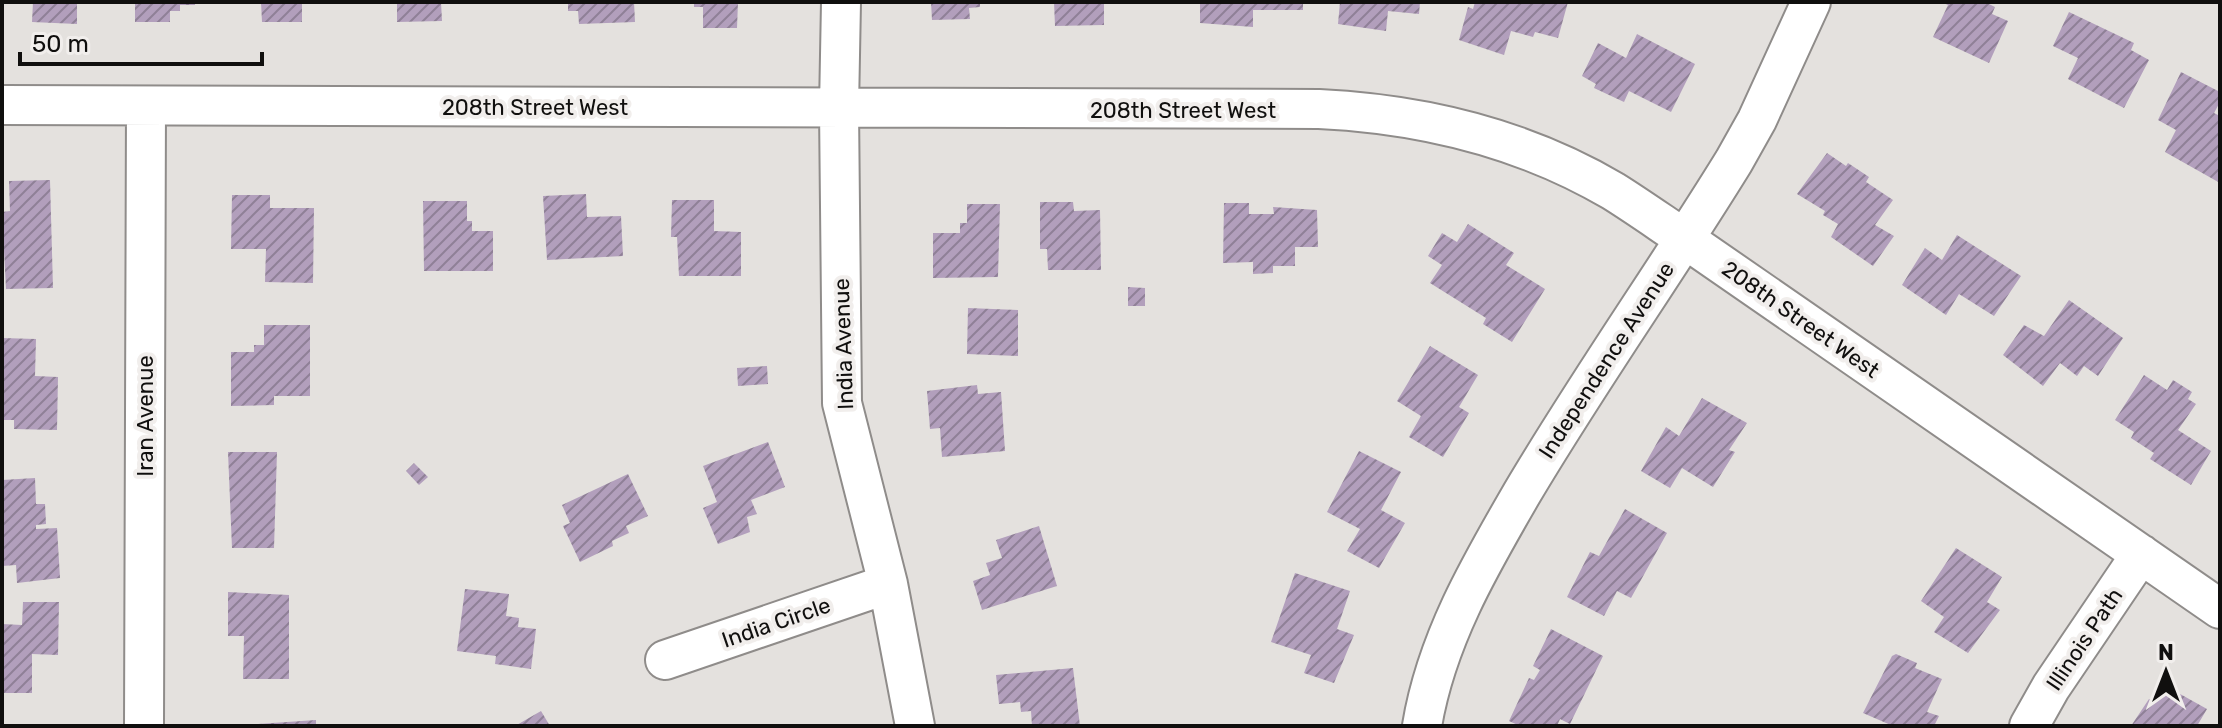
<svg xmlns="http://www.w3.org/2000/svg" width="2222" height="728" viewBox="0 0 2222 728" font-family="Rubik,sans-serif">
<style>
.building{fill:url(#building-hatch)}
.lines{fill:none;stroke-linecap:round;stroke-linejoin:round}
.minor-casing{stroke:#8f8c8a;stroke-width:42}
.minor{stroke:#fff;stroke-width:38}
.labels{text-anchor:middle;stroke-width:8;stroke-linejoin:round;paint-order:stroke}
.street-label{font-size:22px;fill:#100f0e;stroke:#f1eeec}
</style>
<defs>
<pattern id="building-hatch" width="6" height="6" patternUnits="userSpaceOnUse" patternTransform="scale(2)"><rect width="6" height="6" fill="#b29fbc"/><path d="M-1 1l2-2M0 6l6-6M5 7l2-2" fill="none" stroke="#8f8097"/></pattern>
</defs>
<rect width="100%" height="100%" fill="#e4e1de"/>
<!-- building -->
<path class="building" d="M33,2H77V24L32,22Z
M135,2H195V5H180V11H170V22H135Z
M261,2H302V22H262Z
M397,2H441L442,21L397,22Z
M568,2H634L635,22L579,24L578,11H568Z
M694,2H738L737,28H703V7H694Z
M931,2H980V7L969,8L970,19L932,20Z
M1054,2H1104V25L1055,26Z
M1200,2H1303V10H1253V27L1200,23Z
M1340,2H1420L1419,14L1388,11L1386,31L1338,24Z
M1475,2H1568L1558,38L1535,32L1533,37L1511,31L1504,55L1459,40L1468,7L1473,9Z
M1941,2H1985L1995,7L1992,14L2008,21L1989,63L1933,37L1948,5Z
M2069,12L2134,43L2131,50L2149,60L2124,108L2068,79L2078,58L2053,46Z
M1637,34L1695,64L1671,112L1629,91L1624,102L1594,88L1596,84L1582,76L1598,43L1626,58Z
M2181,72L2220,92V102L2214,113L2220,116V183L2165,152L2176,130L2158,120Z
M1827,153L1846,166L1848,163L1869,177L1866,182L1893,200L1875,225L1894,236L1873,266L1831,237L1838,224L1823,215L1825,211L1797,194Z
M50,180L53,288L6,289L2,212L10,211L9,181Z
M586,194L587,217L621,216L623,256L547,260L543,196Z
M232,195H270V208H314L313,283L265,282L266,249H231Z
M672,200H714V231L741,232V276H679L677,237H671Z
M423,201H467V221H472V231H493V271H424Z
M1040,202H1073L1074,211L1100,210L1101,270H1048L1047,249H1040Z
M1224,203H1249V214H1274L1273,207L1317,210L1318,247H1295V266H1273V273L1253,274V262L1223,263Z
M967,204H1000L998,277L933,278V233H960V223H967Z
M1468,224L1514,253L1506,265L1545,289L1512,342L1483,324L1486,318L1430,283L1442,265L1428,256L1442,233L1457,242Z
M1957,235L2021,276L1994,316L1959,294L1946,315L1902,285L1925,248L1942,260Z
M1128,287L1145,288V306H1128Z
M2069,300L2123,338L2098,376L2084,366L2077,376L2060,363L2043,386L2003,355L2024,325L2044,336Z
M968,308L1018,310V356L967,354Z
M264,325H310V396H274V405L231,406V352H254V345H264Z
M2,338L36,339L35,376L58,377L57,430L14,429V420H2Z
M1430,346L1478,375L1459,407L1469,413L1443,457L1409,437L1421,416L1397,401Z
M767,366L768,384L738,386L737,368Z
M2144,375L2167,390L2173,380L2192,392L2188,399L2196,404L2178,430L2211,451L2191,485L2150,459L2154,453L2131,438L2134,432L2115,420Z
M977,385L978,394L1001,392L1005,451L942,457L940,428L930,429L927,391Z
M1702,398L1747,423L1729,450L1735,452L1713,487L1682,468L1670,488L1641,471L1666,427L1679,436Z
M768,442L785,487L751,500L757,514L747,517L750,532L718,544L703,508L717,502L703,466Z
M1359,451L1401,472L1381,510L1405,523L1379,568L1347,551L1360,529L1327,512Z
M228,452H277L274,548H232Z
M414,463L428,477L419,485L406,471Z
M628,474L648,516L626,526L629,533L612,541L613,546L580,562L563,526L570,523L562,505Z
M35,478L36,504H45L46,524L36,525V529L57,528L60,578L17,583L16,565L2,566V480Z
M1625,509L1667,533L1631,598L1617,591L1604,616L1567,597L1590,552L1599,556Z
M1039,526L1057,586L982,610L973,581L990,575L986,563L1002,558L996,540Z
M1956,548L2002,577L1987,602L2000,610L1968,653L1934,632L1944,617L1921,601Z
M1295,573L1350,591L1337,629L1354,635L1334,683L1304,673L1311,655L1271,642Z
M465,589L509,594L506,616L519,618L518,627L536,629L531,669L495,664L496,656L457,651Z
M228,592L289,595V679H243L244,636H228Z
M23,602H59L58,655L32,654V693H2V624L22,625Z
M1551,629L1603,656L1570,724L1560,719L1557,726H1520L1509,721L1529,678L1534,680L1540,670L1533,666Z
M1896,654L1917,663L1915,668L1942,679L1927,712L1939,716L1934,726H1893L1863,713L1892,656Z
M1073,668L1080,726H1032L1031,711L1021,712L1020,702L999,704L996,675Z
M2164,685L2207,709L2197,726H2131L2149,699L2154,701Z
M541,711L550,726H515Z
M316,720V726H258V724Z"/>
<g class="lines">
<!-- minor casing -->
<g class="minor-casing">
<path id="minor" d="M841,2L839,108L842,403L888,584L915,726
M2,105L1319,109C1422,114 1523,138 1613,191C1637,206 1661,223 1685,239L2220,609
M665,660L888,584
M144,726L146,106
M1422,726C1436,641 1479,567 1522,493C1589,380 1665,273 1734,161L1757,120L1811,2
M2029,726L2051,687L2141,554"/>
</g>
<!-- minor -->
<use href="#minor" class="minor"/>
</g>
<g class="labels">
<!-- street labels -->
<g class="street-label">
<text x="535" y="115">208th Street West</text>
<text x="1183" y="118">208th Street West</text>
<text transform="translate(1801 319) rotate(35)" y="8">208th Street West</text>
<text transform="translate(843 344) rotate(-92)" y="8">India Avenue</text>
<text transform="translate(1606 360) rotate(-57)" y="8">Independence Avenue</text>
<text transform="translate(145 416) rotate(-90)" y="8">Iran Avenue</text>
<text transform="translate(776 622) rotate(-19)" y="8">India Circle</text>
<text transform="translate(2084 639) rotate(-56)" y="8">Illinois Path</text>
</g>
</g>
<!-- border -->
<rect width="2222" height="728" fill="none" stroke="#100f0e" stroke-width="8"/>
<!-- north arrow -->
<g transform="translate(2166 672)" stroke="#f1eeec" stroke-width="6" paint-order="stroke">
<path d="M0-6L14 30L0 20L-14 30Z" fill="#100f0e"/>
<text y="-12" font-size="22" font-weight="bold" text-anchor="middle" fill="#100f0e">N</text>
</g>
<!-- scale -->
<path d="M20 52v12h242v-12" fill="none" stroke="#100f0e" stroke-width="4"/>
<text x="32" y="52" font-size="24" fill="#100f0e" stroke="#f1eeec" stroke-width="6" paint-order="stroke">50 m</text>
</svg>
